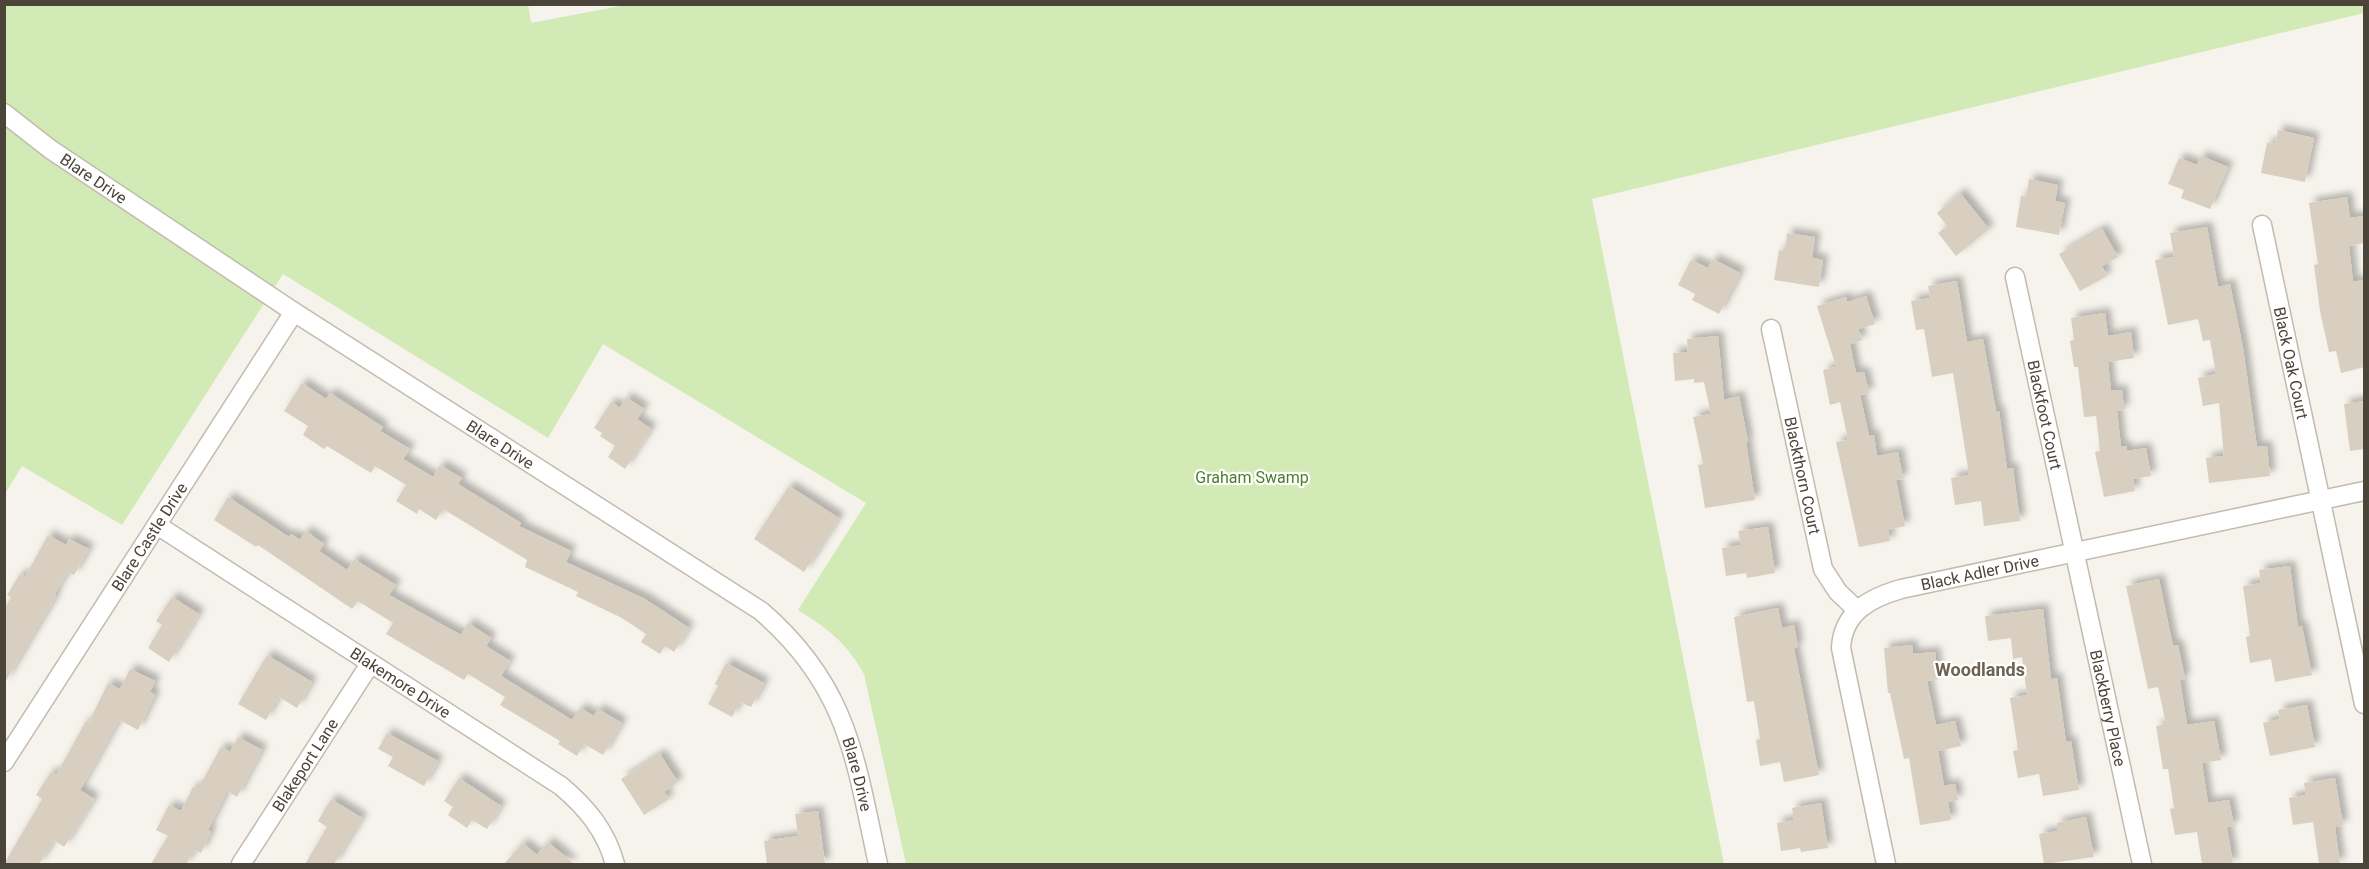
<svg xmlns="http://www.w3.org/2000/svg" width="2369" height="869" viewBox="0 0 2369 869" font-family="Roboto,sans-serif">
<style>
.green{fill:#d2eab5}
.building{fill:#d8cfc1;filter:url(#shadow)}
.lines{fill:none;stroke-linecap:round;stroke-linejoin:round}
.minor-casing{stroke:#c2bbae;stroke-width:21}
.minor{stroke:#fff;stroke-width:18}
.labels{text-anchor:middle;stroke-width:4.5;stroke-linejoin:round;paint-order:stroke}
.street-label{font-size:16px;fill:#4b4439;stroke:#fff}
.park-label{font-size:16px;fill:#4a7f2a;stroke:#fff}
.neighbourhood-label{font-size:18px;font-weight:bold;fill:#6e6250;stroke:#fff}
</style>
<defs>
<filter id="shadow"><feDropShadow dx="5.5" dy="-5.5" stdDeviation="3" flood-color="#0004"/></filter>
</defs>
<rect width="100%" height="100%" fill="#f6f3ec"/>
<!-- green -->
<path class="green" d="M528,4L531,23L631,4L2364,5V13L1592,199L1724,864H906L864,674C846,642 828,629 798,610L866,503L603,344L548,438L283,274L122,525L22,466L5,494V5Z"/>
<!-- building -->
<path class="building" d="M2278,130L2314,138L2305,182L2261,173L2267,143L2275,144Z
M2201,156L2228,167L2210,209L2181,198L2184,190L2168,184L2179,158L2197,165Z
M2029,179L2058,185L2055,201L2065,203L2059,235L2016,227L2021,196L2026,197Z
M1960,193L1989,229L1956,256L1938,233L1947,226L1937,213Z
M2347,197L2350,218L2364,216V243L2349,246L2353,282L2364,280V367L2341,373L2336,351L2329,352L2320,311L2314,265L2318,264L2309,203Z
M2207,227L2218,287L2230,284L2243,348L2257,447L2267,446L2270,476L2209,483L2206,458L2224,456L2219,403L2203,406L2198,378L2216,374L2210,340L2203,341L2198,319L2168,325L2155,260L2174,257L2170,233Z
M2102,229L2118,257L2102,266L2107,276L2080,291L2059,254Z
M1787,233L1815,237L1812,258L1823,260L1819,287L1774,280L1779,250L1785,251Z
M1713,259L1740,273L1719,314L1692,300L1695,294L1678,285L1691,260L1708,268Z
M1957,281L1967,342L1983,339L1996,411H1999L2007,469L2013,468L2020,521L1984,526L1981,501L1955,505L1951,478L1969,475L1953,373L1932,377L1924,329L1916,330L1911,301L1930,298L1928,286Z
M1866,296L1875,324L1858,329L1862,340L1850,344L1856,373L1864,372L1869,393L1860,395L1869,436L1874,435L1877,456L1898,452L1903,479L1896,480L1905,526L1888,530L1890,541L1859,547L1836,442L1848,440L1840,402L1830,405L1823,370L1836,367L1817,306L1846,297L1847,302Z
M2105,313L2108,336L2131,332L2134,358L2108,362L2111,391L2122,390L2124,410L2117,411L2121,447L2126,446L2127,451L2146,448L2151,476L2133,479L2135,491L2104,497L2095,452L2100,451L2096,416L2084,417L2078,367H2074L2070,341L2074,340L2071,318Z
M1718,336L1724,400L1739,396L1748,441L1746,442L1755,500L1705,508L1698,465L1703,464L1693,417L1711,414L1704,382L1694,383V379L1675,381L1673,353L1688,352L1687,339Z
M302,383L326,399L330,393L383,427L380,431L410,449L403,459L433,477L440,465L462,478L458,484L521,523L519,526L571,551L566,562L645,599L689,628L674,652L665,646L660,654L641,642L646,634L622,618L576,596L578,592L525,567L527,560L443,509L436,520L419,509L417,514L396,501L406,485L375,466L371,473L327,446L324,449L303,435L308,426L284,411Z
M626,397L644,409L637,419L651,429L625,469L608,457L615,446L600,436L602,433L594,428L611,402L620,408Z
M2364,401V449L2350,451L2344,404Z
M789,486L839,518L804,572L754,539Z
M228,497L289,537L291,534L300,540L306,531L324,544L319,551L347,570L354,559L396,585L389,595L461,635L468,623L491,638L486,646L510,661L501,676L572,720L580,708L594,716L598,709L622,723L603,755L584,744L577,756L558,744L560,741L500,705L505,697L468,674L464,680L386,634L393,623L358,601L352,609L258,545L256,547L214,520Z
M1768,527L1775,573L1747,578L1746,573L1726,576L1722,548L1741,545L1738,531Z
M48,535L66,545L69,539L89,549L74,575L68,572L54,595L56,596L4,684V609L11,597L7,595L20,574L25,577Z
M2290,566L2298,627L2302,626L2312,675L2275,682L2271,659L2250,663L2246,637L2250,636L2243,586L2261,583L2259,570Z
M2159,579L2173,646L2178,645L2185,679L2180,680L2187,725L2214,721L2221,760L2202,763L2208,803L2229,800L2234,826L2227,827L2233,864H2202L2197,832L2175,835L2170,809L2174,808L2168,769H2163L2156,726L2166,724L2158,687L2148,689L2126,586Z
M172,597L199,614L169,662L148,648L162,625L156,621Z
M1778,608L1782,628L1794,625L1798,647L1794,648L1819,775L1784,782L1780,762L1760,766L1756,740L1760,739L1754,701L1747,702L1734,617Z
M2043,609L2051,679L2057,678L2066,742L2071,741L2079,790L2043,796L2039,774L2018,778L2013,751L2018,750L2010,698L2027,695L2022,657L2013,659L2011,638L1988,641L1985,616Z
M1912,645L1913,654L1935,652L1938,679L1927,681L1936,725L1955,721L1961,746L1938,751L1944,786L1955,784L1958,800L1948,802L1951,820L1920,825L1909,758L1904,759L1890,693H1888L1884,648Z
M267,655L312,682L297,708L279,697L266,720L238,704Z
M726,663L764,683L751,707L740,702L732,717L708,704L718,686L715,684Z
M130,669L155,681L150,692L155,695L138,730L119,720L80,790L94,799L64,847L54,840L39,864H4L42,799L36,795L51,772L56,775L86,721L89,722L108,683L120,689Z
M2307,705L2315,747L2270,756L2263,723L2280,719L2278,710Z
M387,733L438,761L424,786L388,766L393,757L378,749Z
M238,737L262,750L237,797L227,791L208,830L211,832L201,853L195,850L186,864H151L168,836L156,830L169,805L181,811L193,787L198,789L221,747L230,752Z
M660,754L678,782L664,792L669,799L644,815L621,779Z
M459,778L501,806L487,829L472,820L467,828L448,815L453,807L444,801Z
M2335,778L2343,825L2335,827L2340,864H2319L2313,822L2293,825L2289,798L2306,795L2304,783Z
M331,799L362,818L334,864H305L327,827L318,821Z
M1821,803L1828,848L1801,852L1800,848L1781,851L1777,823L1794,820L1792,808Z
M818,811L825,864H767L764,841L798,836L795,814Z
M2086,817L2094,857L2044,864L2039,834L2058,831L2057,823Z
M548,842L574,864H504L523,843L537,855Z"/>
<g class="lines">
<!-- minor casing -->
<g class="minor-casing">
<g id="minor">
<path id="s1" d="M4,113L50,149L294,312L761,611C848,686 855,758 878,864"/>
<path id="s2" d="M2262,225L2364,704"/>
<path id="s3" d="M2015,277L2142,864"/>
<path id="s4" d="M1771,329L1823,569L1838,592L1857,610"/>
<path id="s5" d="M157,525L561,786C587,808 606,831 615,864"/>
<path id="s6" d="M4,762L294,312"/>
<path id="s7" d="M241,864L370,664"/>
<path id="s8" d="M1886,864L1841,648C1843,612 1870,598 1901,589L2364,491"/>
</g>
</g>
<!-- minor -->
<use href="#minor" class="minor"/>
</g>
<g class="labels">
<!-- street labels -->
<g class="street-label">
<text dy="6" stroke="none"><textPath href="#s1" startOffset="111">Blare Drive</textPath></text>
<text dy="6" stroke="none"><textPath href="#s2" startOffset="141">Black Oak Court</textPath></text>
<text dy="6" stroke="none"><textPath href="#s3" startOffset="141">Blackfoot Court</textPath></text>
<text dy="6" stroke="none"><textPath href="#s1" startOffset="597">Blare Drive</textPath></text>
<text dy="6" stroke="none"><textPath href="#s4" startOffset="150">Blackthorn Court</textPath></text>
<text dy="6" stroke="none"><textPath href="#s6" startOffset="268">Blare Castle Drive</textPath></text>
<text dy="6" stroke="none"><textPath href="#s8" startOffset="392">Black Adler Drive</textPath></text>
<text dy="6" stroke="none"><textPath href="#s5" startOffset="290">Blakemore Drive</textPath></text>
<text dy="6" stroke="none"><textPath href="#s3" startOffset="441">Blackberry Place</textPath></text>
<text dy="6" stroke="none"><textPath href="#s7" startOffset="118">Blakeport Lane</textPath></text>
<text dy="6" stroke="none"><textPath href="#s1" startOffset="1100">Blare Drive</textPath></text>
</g>
<!-- park labels -->
<g class="park-label">
<text x="1252" y="483">Graham Swamp</text>
</g>
<!-- neighbourhood labels -->
<g class="neighbourhood-label">
<text x="1980" y="676">Woodlands</text>
</g>
</g>
<!-- border -->
<rect width="2369" height="869" fill="none" stroke="#4b4439" stroke-width="12"/>
</svg>
